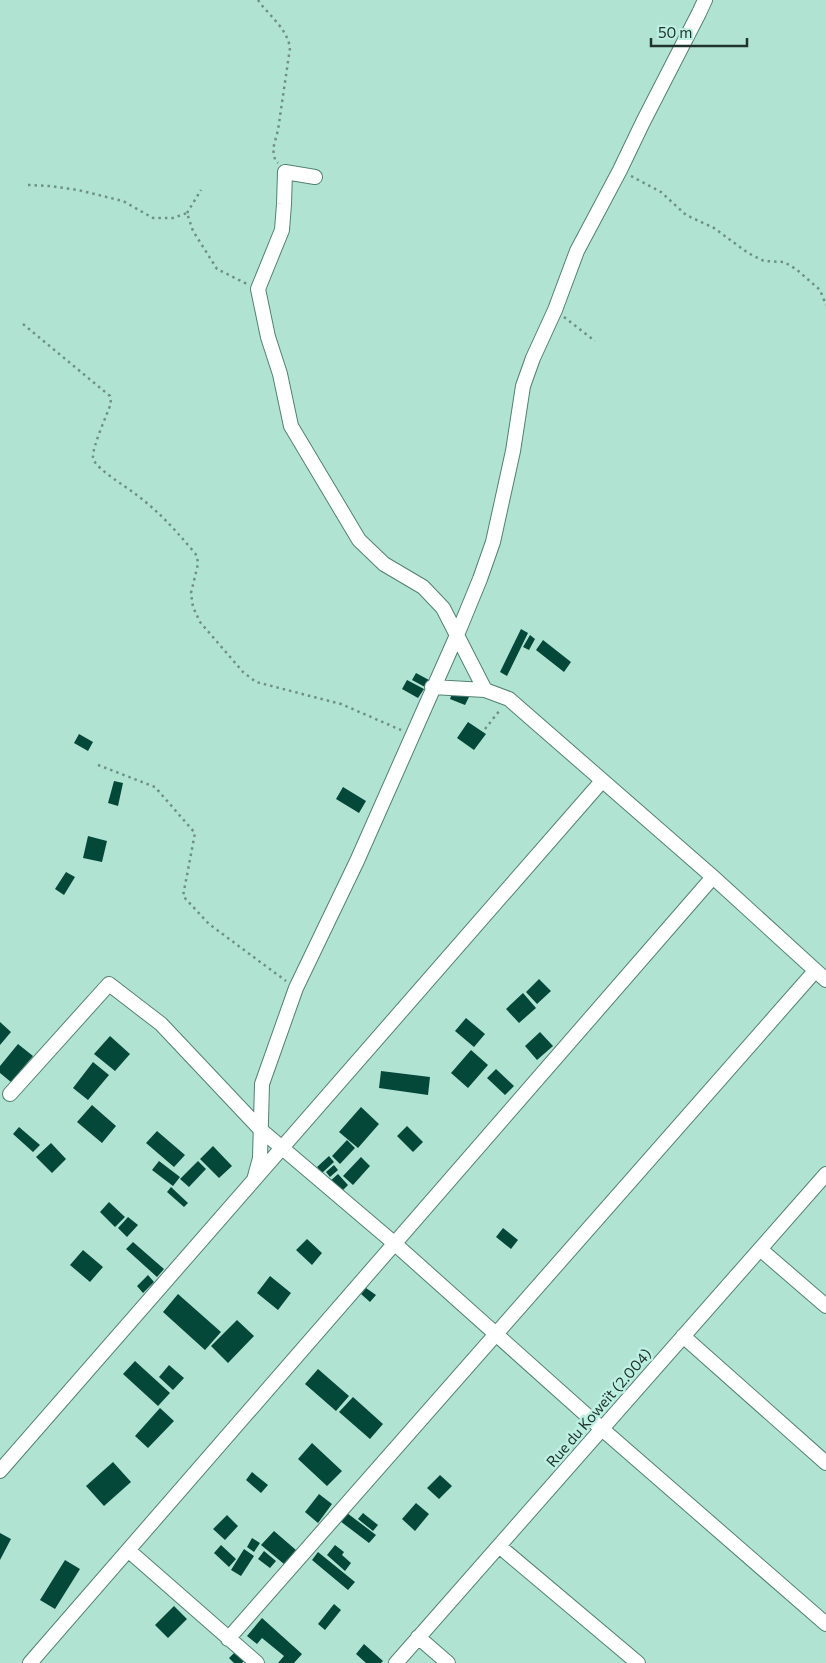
<svg xmlns="http://www.w3.org/2000/svg" width="826" height="1663" viewBox="0 0 826 1663" font-family="Commissioner,sans-serif">
<style>
.building{fill:#04483a}
.lines{fill:none;stroke-linecap:round;stroke-linejoin:round}
.minor-casing{stroke:#528174;stroke-width:16}
.path{stroke:#6d9186;stroke-width:2.5;stroke-dasharray:2.5 4;stroke-linecap:butt}
.minor{stroke:#fff;stroke-width:14}
.labels{text-anchor:middle;stroke-width:5;stroke-linejoin:round;paint-order:stroke}
.street-label{font-size:15px;fill:#20342e;stroke:#bdf0e0}
</style>
<rect width="100%" height="100%" fill="#b1e3d3"/>
<!-- building -->
<path class="building" d="M521,629L528,633L507,676L500,672Z
M530,635L535,639L529,650L523,647Z
M543,640L571,662L564,672L536,650Z
M416,673L429,680L425,687L412,680Z
M407,680L424,689L418,698L402,689Z
M453,691L469,697L465,705L450,699Z
M468,722L486,734L474,750L457,738Z
M79,734L93,742L88,751L74,743Z
M114,781L123,783L118,806L108,803Z
M343,787L366,801L359,813L336,799Z
M88,836L107,841L102,862L83,858Z
M66,872L75,877L64,895L55,889Z
M539,979L551,991L537,1004L526,992Z
M523,993L536,1008L519,1023L506,1009Z
M466,1018L485,1034L474,1047L455,1031Z
M0,1022L11,1032L0,1045Z
M540,1032L553,1046L537,1060L525,1046Z
M110,1036L130,1054L115,1071L94,1054Z
M18,1044L33,1056L11,1082L0,1073V1066Z
M471,1050L488,1065L468,1088L451,1073Z
M93,1062L109,1075L88,1100L73,1088Z
M496,1069L514,1086L505,1095L487,1078Z
M381,1071L430,1077L428,1095L379,1088Z
M92,1105L116,1126L102,1143L77,1122Z
M361,1107L379,1124L358,1148L339,1132Z
M407,1126L423,1142L413,1152L397,1136Z
M19,1127L40,1145L33,1152L13,1134Z
M157,1131L185,1155L174,1167L146,1143Z
M347,1140L355,1148L340,1164L332,1156Z
M51,1143L66,1159L52,1173L36,1157Z
M213,1146L232,1166L219,1178L200,1159Z
M329,1156L334,1162L322,1173L317,1167Z
M361,1157L370,1166L353,1185L343,1176Z
M159,1161L180,1177L173,1186L152,1170Z
M198,1161L206,1169L189,1187L180,1179Z
M334,1165L338,1170L330,1177L326,1172Z
M338,1174L348,1185L339,1194L328,1183Z
M171,1187L188,1203L184,1207L167,1192Z
M109,1202L125,1217L115,1227L100,1212Z
M128,1217L138,1225L127,1237L118,1228Z
M503,1228L518,1240L511,1249L496,1237Z
M307,1239L322,1253L312,1265L296,1250Z
M133,1242L164,1269L157,1277L126,1249Z
M83,1250L103,1267L90,1282L70,1265Z
M148,1275L154,1282L143,1293L137,1286Z
M270,1276L291,1293L278,1310L257,1293Z
M366,1288L376,1295L370,1302L361,1294Z
M178,1294L221,1332L205,1350L163,1312Z
M237,1320L254,1336L228,1363L211,1346Z
M135,1361L170,1393L158,1406L123,1374Z
M169,1365L184,1378L173,1390L159,1377Z
M318,1369L349,1396L336,1411L305,1384Z
M353,1397L383,1424L370,1439L339,1412Z
M160,1408L174,1421L148,1448L135,1436Z
M312,1443L342,1471L327,1486L298,1459Z
M113,1462L131,1482L104,1506L86,1486Z
M252,1472L268,1485L261,1493L246,1480Z
M440,1475L452,1486L439,1499L427,1488Z
M319,1494L332,1504L318,1523L305,1512Z
M416,1503L429,1514L415,1531L402,1519Z
M347,1513L376,1535L369,1543L340,1521Z
M363,1513L378,1525L373,1531L358,1519Z
M227,1515L238,1526L225,1540L213,1529Z
M274,1531L296,1550L284,1564L261,1545Z
M0,1533L11,1539L0,1560Z
M252,1538L260,1543L254,1552L247,1547Z
M221,1545L236,1559L229,1567L214,1553Z
M335,1545L344,1552L342,1555L351,1563L345,1571L327,1555Z
M244,1549L254,1556L241,1576L231,1570Z
M264,1551L276,1561L270,1568L258,1559Z
M318,1552L355,1582L348,1590L312,1560Z
M65,1560L80,1569L55,1609L40,1600Z
M334,1604L341,1610L325,1630L318,1624Z
M174,1606L187,1619L168,1638L155,1625Z
M262,1618L302,1654L294,1663H278L284,1656L262,1638L257,1644L247,1636Z
M364,1644L383,1661L381,1663H366L356,1654Z
M236,1651L245,1660L242,1663H234L229,1658Z"/>
<g class="lines">
<!-- minor casing -->
<g class="minor-casing">
<path id="minor" d="M315,177L285,172L284,204L282,230L258,289L268,337L280,374L291,426L359,540L384,564L423,587L443,608L485,690
M432,687L485,690L509,699L713,877L826,980
M10,1094L109,984L161,1024L261,1130L394,1243L602,1429L826,1624
M254,1180L260,1158L262,1084L296,988L357,861L457,635L480,579L493,542L513,451L523,386L533,358L555,310L577,251L620,170L643,122L699,13L705,0
M760,1249L826,1306
M683,1336L826,1463
M0,1471L602,781
M499,1546L638,1663
M128,1550L257,1663
M418,1637L448,1663
M228,1639L815,971
M30,1663L713,877
M396,1663L826,1174"/>
</g>
<!-- path -->
<path class="path" d="M258,0C269,16 287,28 290,48L278,130L273,149L275,160L278,163
M631,176L661,192L686,215L714,228L748,253L764,261L784,262L796,269L820,290L826,305
M28,185L50,186L78,190L123,201L153,218H173L187,213L193,231L217,269L247,284
M187,213L201,190
M564,317L595,341
M23,324L110,396L111,403C107,415 92,447 93,458C94,466 117,481 124,486C154,506 171,525 194,552L197,556L198,564L191,593L193,607L200,622L243,672L256,682L341,704L401,730
M485,729L500,710
M98,765L155,787L195,833L183,896L209,924L286,981"/>
<!-- minor -->
<use href="#minor" class="minor"/>
</g>
<g class="labels">
<!-- street labels -->
<g class="street-label">
<text transform="translate(599 1408) rotate(-49)" y="5">Rue du Koweït (2.004)</text>
</g>
</g>
<!-- scale -->
<path d="M651 38v8h96v-8" fill="none" stroke="#20342e" stroke-width="2.5"/>
<text x="658" y="38" font-size="15" fill="#20342e" stroke="#bdf0e0" stroke-width="4" paint-order="stroke">50 m</text>
</svg>
